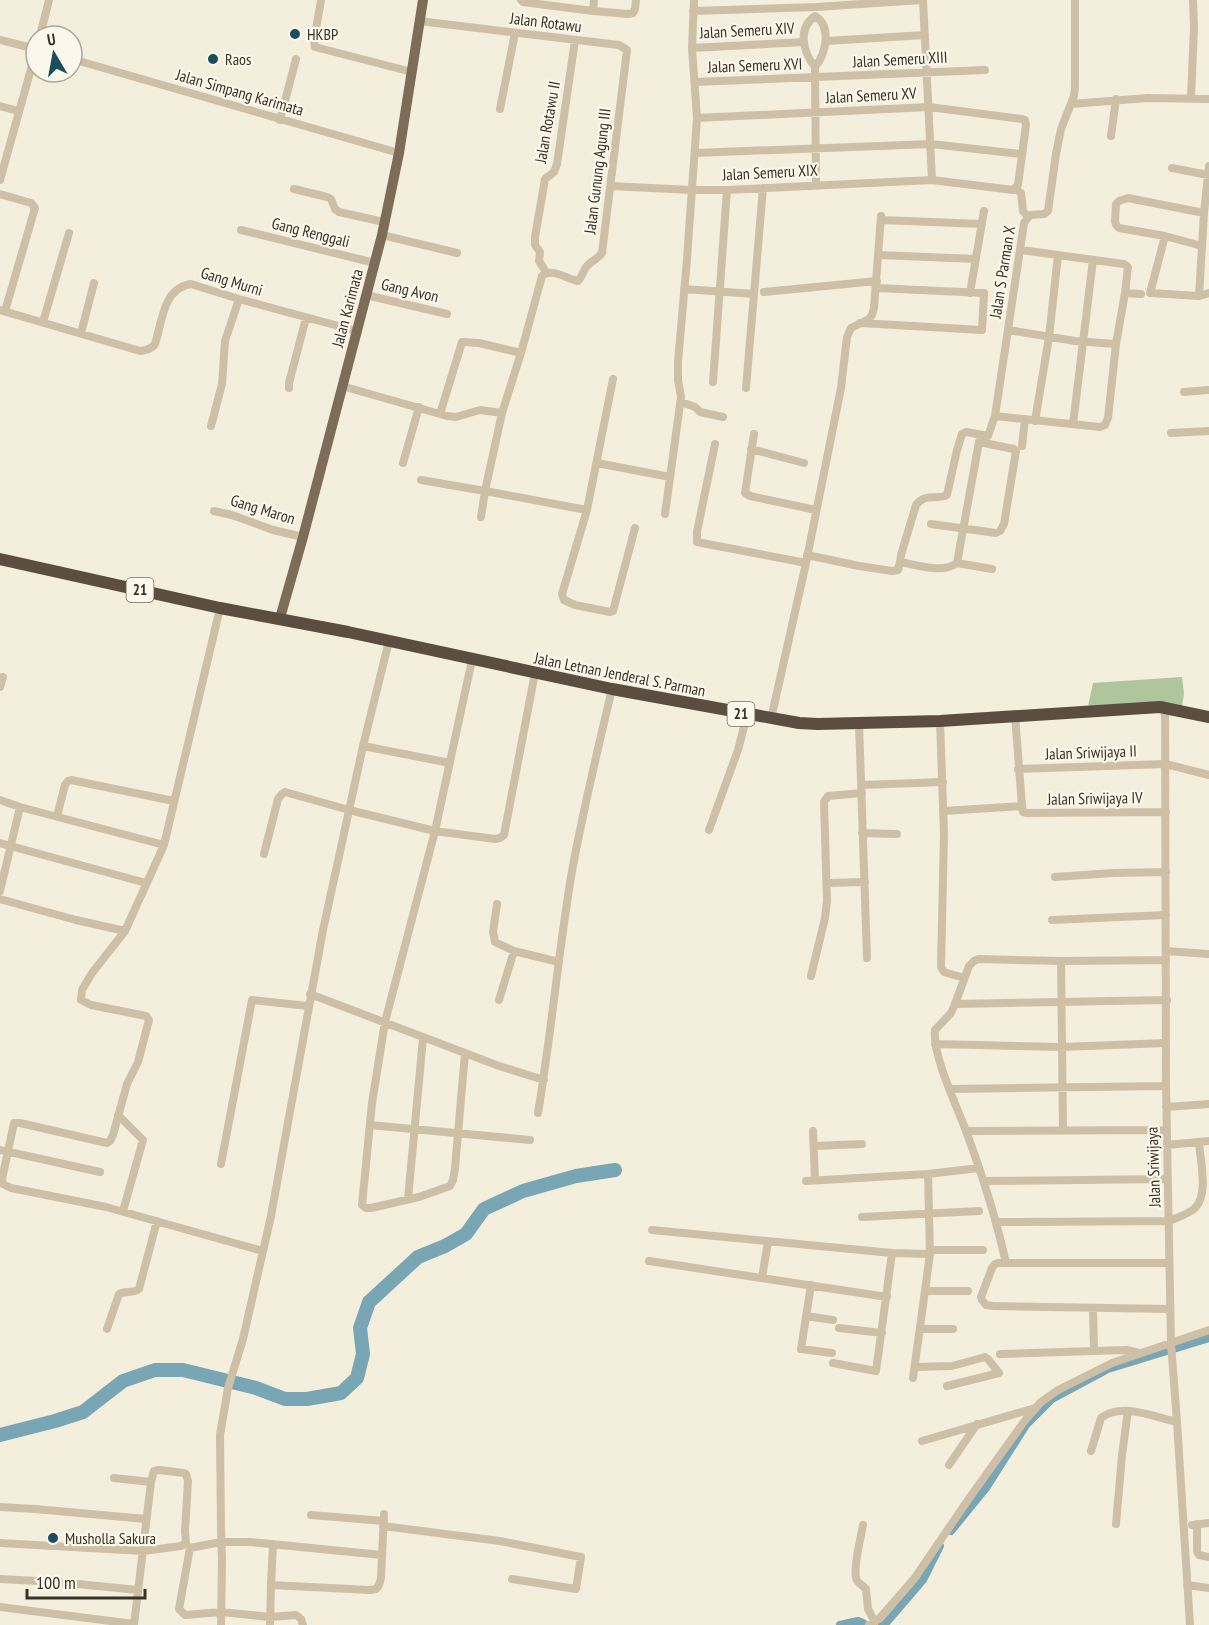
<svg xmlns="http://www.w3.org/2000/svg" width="1209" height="1625" viewBox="0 0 1209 1625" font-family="'PT Sans Narrow',sans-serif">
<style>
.green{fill:#afc59b}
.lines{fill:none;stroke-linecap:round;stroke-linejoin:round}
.canal{stroke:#79a6b4;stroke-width:8}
.river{stroke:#79a6b4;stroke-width:14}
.minor{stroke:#cec0a7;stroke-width:8}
.major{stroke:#7d6c58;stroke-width:10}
.highway{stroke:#5b4d3f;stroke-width:12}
.poi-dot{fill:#1a4d5f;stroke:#fbf7ea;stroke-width:2}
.labels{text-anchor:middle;stroke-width:4.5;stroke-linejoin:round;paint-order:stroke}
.shield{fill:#fbf7ea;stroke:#746c62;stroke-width:1.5}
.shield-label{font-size:15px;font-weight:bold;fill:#3a3128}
.street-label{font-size:16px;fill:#3a3128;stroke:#fbf7ea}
.poi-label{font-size:16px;fill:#3a3128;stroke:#fbf7ea;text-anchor:start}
</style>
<rect width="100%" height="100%" fill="#f4eedd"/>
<!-- green -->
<path class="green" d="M1182,677L1184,694L1181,711H1087L1093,683Z"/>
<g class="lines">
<!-- canal -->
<path class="canal" d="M951,1531L986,1488L1026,1425L1052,1399L1108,1369L1209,1338
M840,1625L858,1621L863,1623
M882,1625L886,1623L923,1580L940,1546"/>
<!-- river -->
<path class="river" d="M0,1435L55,1421L83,1412L123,1381L155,1370H183L256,1388L285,1399H307L341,1393L357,1378L363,1354L360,1328L369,1302L418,1257L445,1246L466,1234L484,1209L523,1191L576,1176L615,1170"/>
<!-- minor -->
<path class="minor" d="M321,0L314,41L315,47L412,72
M521,0L523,2L593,11L628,14L633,13L635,9L636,0
M923,0L932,180
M593,11L594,0
M693,11L816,7L922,0
M815,16C832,26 826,54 815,67C803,52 797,29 815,16Z
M419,21L619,45L627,50L602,253C598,259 591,261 586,267C583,272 582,277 578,281C566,279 552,267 542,276L521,353L502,413L485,491L587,510L613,379
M40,36L49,0
M0,40L36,49
M826,41L925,35
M692,48L804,42
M72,59L399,153
M815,67L816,185
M695,82L985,70
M1191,98L1194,27L1193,0
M1071,104L1148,98L1209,99
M0,106L18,111
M500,109L515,33
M280,120L296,59
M1111,136L1116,99
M695,153L931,144L1021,154
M1172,168L1208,175
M0,180L36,51
M610,186L692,190H727L932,180L1013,190L1018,185L1026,125L1025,120L1022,119L929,107L697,118
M294,189L327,197L331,199L335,209L339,212L384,222
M1015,189L1021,193L1023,211L1028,217
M0,194L31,203L35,208L5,311
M881,220L982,224
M241,230L375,263
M382,235L457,253
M1165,236L1150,293L1199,296L1209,293
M1202,246L1165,236L1119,228L1116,225L1115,221L1116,204L1119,201L1128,198L1204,213
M878,255L976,259
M546,272L539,261L540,252L535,245V237L545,179L554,172L557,164L575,40
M684,289L754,294
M764,292L877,281
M970,293L984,211
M1125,293L1141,294
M366,295L447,314
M1199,296L1204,213L1209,166
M0,310L140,351C146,350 152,349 155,344C162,322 163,288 191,284L239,299L357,331
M43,322L69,233
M860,323L982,330L984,293L876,288
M1008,330L1075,341L1116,344
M81,333L94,283
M713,382L727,190
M342,386L447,416L456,417L480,410L502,413
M289,388V383L306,318
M746,388L763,188
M1184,392L1209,390
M681,402L695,407L700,412L723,417
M440,414L462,342L479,343L521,353
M995,416L1100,427L1105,425L1108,418L1116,344L1125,293L1128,267L1124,264L1021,250
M1035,421L1049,337L1058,255
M1073,424L1093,260
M211,426L222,384L225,341L239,299
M1171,433L1209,431
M754,434L745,493L750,496L816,510
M715,444L697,532V542L806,563
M1022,446L1025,419
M751,449L804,463
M403,463L419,407
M597,463L670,477
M421,480L485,491L481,517
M587,510L562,594L564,600L575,605L610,612L613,611L635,528
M214,511L232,515L273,530L303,537
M665,514L681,397L678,380V362L687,259L697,118L692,48L694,0
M807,555L859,566L892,571L898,570L900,562L901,555L916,505C926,492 935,501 947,495L957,450L962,434L966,432L988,436L995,416L1024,223L1030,215L1044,214L1048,211L1056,154L1061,129L1074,96L1075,87V0
M900,562C917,565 942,574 957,563L979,442L1014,449L1016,451L1004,524L1000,531L996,533L931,524
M957,563L992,569
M220,608L164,845L125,931L92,973L82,990L81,1000L91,1005L146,1016L149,1020L138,1062L127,1084L113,1135L110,1141L107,1143L20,1123H14L2,1179L3,1184L11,1188L106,1207L263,1251
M0,687L3,677
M1165,707L1166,1086L1171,1343L1177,1422L1190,1625
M1015,715L1022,806L1023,812L1026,813L1166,812
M771,719L806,563L841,388L847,337L851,328L869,319L872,315L874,308L881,216
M940,721L944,834L941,967L944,972L964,978
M859,723L867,958
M363,746L450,763
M1018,769L1166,764L1209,775
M862,785L943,782
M0,800L20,807L164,845
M944,811L1022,806
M57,816L65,785L68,781L71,780L174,801
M709,830L738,750L747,715
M862,833L897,834
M0,843L146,883
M264,854L278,799L282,794L285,792L349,810L435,831L495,839L500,838L504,835L535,673
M1055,877L1113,873L1166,872
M827,883L865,882
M0,891L20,807
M0,899L76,920L125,931
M497,904L493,932L495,942L514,951L559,962
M1052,920L1166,915
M1166,951L1209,954
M1061,961L1063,1130
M811,976L825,918L827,901L824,802L828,796L862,793
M310,994L465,1053L455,1168L453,1180L450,1186L419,1197L371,1208H366L362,1205L372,1103L385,1022L435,831L472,660
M499,1000L514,951
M955,1004L1167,1000
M935,1044L1061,1047L1166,1043
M465,1053L499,1066L544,1080
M949,1089L1166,1086
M1166,1107L1209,1104
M538,1113C551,1035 558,956 571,877C582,814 597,752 612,689
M118,1115L143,1140L123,1211
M370,1125L530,1140
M813,1131L815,1180
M966,1131L1167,1130
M1167,1145L1209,1141
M814,1146L862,1144
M0,1150L100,1172
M221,1164L252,1000L308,1006
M806,1181L928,1174L979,1168
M984,1181L1168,1179
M408,1199L423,1038
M862,1217L979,1211
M997,1222L1169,1221C1178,1217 1189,1214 1195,1208C1209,1195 1200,1159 1199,1142
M652,1230L892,1253
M930,1250H983
M649,1261L887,1297
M1006,1263C996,1218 982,1174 966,1131C957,1106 932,1055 935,1030L951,1013L955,1004L969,966L974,961L979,959L1061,961L1166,960
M1169,1263H998L995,1264L992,1268L981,1297L982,1300L986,1305L993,1306L1170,1309
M762,1278L768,1241
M811,1285L801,1349L832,1353
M926,1291H968
M806,1316L833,1320
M839,1328L882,1333
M107,1329L119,1294C125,1290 133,1294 139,1289L157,1221
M920,1329H953
M1094,1351L1127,1350L1139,1353
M1000,1354L1094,1351L1093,1308
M833,1363L876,1371L892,1253L930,1254
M915,1367L952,1366L985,1357L988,1359L999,1373L947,1386
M913,1378L930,1254L928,1174
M922,1441L1035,1408
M1091,1451L1101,1418C1122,1402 1154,1417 1177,1422
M949,1465L977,1424
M114,1478L151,1482
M0,1507L35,1509L146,1519
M311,1515L384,1521
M1116,1524L1122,1455L1128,1411
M1197,1524V1551L1199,1555L1209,1557
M863,1525C861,1538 853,1566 856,1578C857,1583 863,1585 866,1589L868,1609L875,1622
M1192,1525L1209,1523
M383,1526L500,1541L581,1557L576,1589L512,1579
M0,1543L143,1551L181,1546L186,1543L185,1531L188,1481L186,1474L184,1473L159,1470L154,1471L151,1482C145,1529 140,1577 134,1625
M273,1544L271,1585L370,1590L376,1589L379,1585L381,1578L384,1514
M0,1579L57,1582L138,1590
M1187,1585L1209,1588
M0,1607L134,1624
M221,1625L222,1560L221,1529L220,1435L228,1388L243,1339L271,1216L323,930L363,746L389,641
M270,1625L271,1585
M303,1625L301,1619L296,1615L270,1617L221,1612L185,1615L179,1609L190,1548L221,1542H250L382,1555
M869,1625L879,1619L914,1579L970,1497L1026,1419L1041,1402L1058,1390L1112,1363L1209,1330"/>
<!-- major -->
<path class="major" d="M280,618L303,537L382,235L399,153L423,0"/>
<!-- highway -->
<path class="highway" d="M0,559L220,608L348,632L612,689L799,723L818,724L940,721L1160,707L1209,717"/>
</g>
<!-- markers -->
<g class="poi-dot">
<circle cx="295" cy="34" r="6"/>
<circle cx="213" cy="59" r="6"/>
<circle cx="53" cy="1538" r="6"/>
</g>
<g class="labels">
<!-- shield labels -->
<g class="shield">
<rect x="126.5" y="578" width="27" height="24" rx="4.5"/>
<rect x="727.5" y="702" width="27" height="24" rx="4.5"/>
</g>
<g class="shield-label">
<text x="140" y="595">21</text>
<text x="741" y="719">21</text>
</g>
<!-- street labels -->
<g class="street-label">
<text transform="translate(546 22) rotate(7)" y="6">Jalan Rotawu</text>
<text transform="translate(747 30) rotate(-3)" y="6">Jalan Semeru XIV</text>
<text transform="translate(900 59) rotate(-3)" y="6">Jalan Semeru XIII</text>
<text transform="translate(755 65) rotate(-2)" y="6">Jalan Semeru XVI</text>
<text transform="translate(240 92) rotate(16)" y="6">Jalan Simpang Karimata</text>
<text transform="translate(871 95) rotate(-3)" y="6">Jalan Semeru XV</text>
<text transform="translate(547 122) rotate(-80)" y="6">Jalan Rotawu II</text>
<text transform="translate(597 171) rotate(-83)" y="6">Jalan Gunung Agung III</text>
<text transform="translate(770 172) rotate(-3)" y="6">Jalan Semeru XIX</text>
<text transform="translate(311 232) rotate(14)" y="6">Gang Renggali</text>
<text transform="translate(1002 272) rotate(-81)" y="6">Jalan S Parman X</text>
<text transform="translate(232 281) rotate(17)" y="6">Gang Murni</text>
<text transform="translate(410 290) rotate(13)" y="6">Gang Avon</text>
<text transform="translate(347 308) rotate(-75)" y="6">Jalan Karimata</text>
<text transform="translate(263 509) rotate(17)" y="6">Gang Maron</text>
<text transform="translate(620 674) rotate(11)" y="6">Jalan Letnan Jenderal S. Parman</text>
<text transform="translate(1091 752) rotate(-2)" y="6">Jalan Sriwijaya II</text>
<text transform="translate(1095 798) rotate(-1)" y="6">Jalan Sriwijaya IV</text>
<text transform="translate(1153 1167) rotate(-92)" y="6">Jalan Sriwijaya</text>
</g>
<!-- poi labels -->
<g class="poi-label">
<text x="307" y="40">HKBP</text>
<text x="225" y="65">Raos</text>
<text x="65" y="1544">Musholla Sakura</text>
</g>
</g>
<!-- north arrow -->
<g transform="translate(54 54) rotate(350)"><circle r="28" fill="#fbf7ea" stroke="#aea89c" stroke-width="1.5"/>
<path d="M0-4.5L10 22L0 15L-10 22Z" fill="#1a4d5f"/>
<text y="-9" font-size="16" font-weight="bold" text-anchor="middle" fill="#3a3128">U</text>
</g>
<!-- scale -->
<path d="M27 1589v9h118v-9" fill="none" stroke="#3a3128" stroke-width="3"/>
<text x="36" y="1589" font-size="18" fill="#3a3128" stroke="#fbf7ea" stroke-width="4.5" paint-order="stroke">100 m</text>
</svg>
